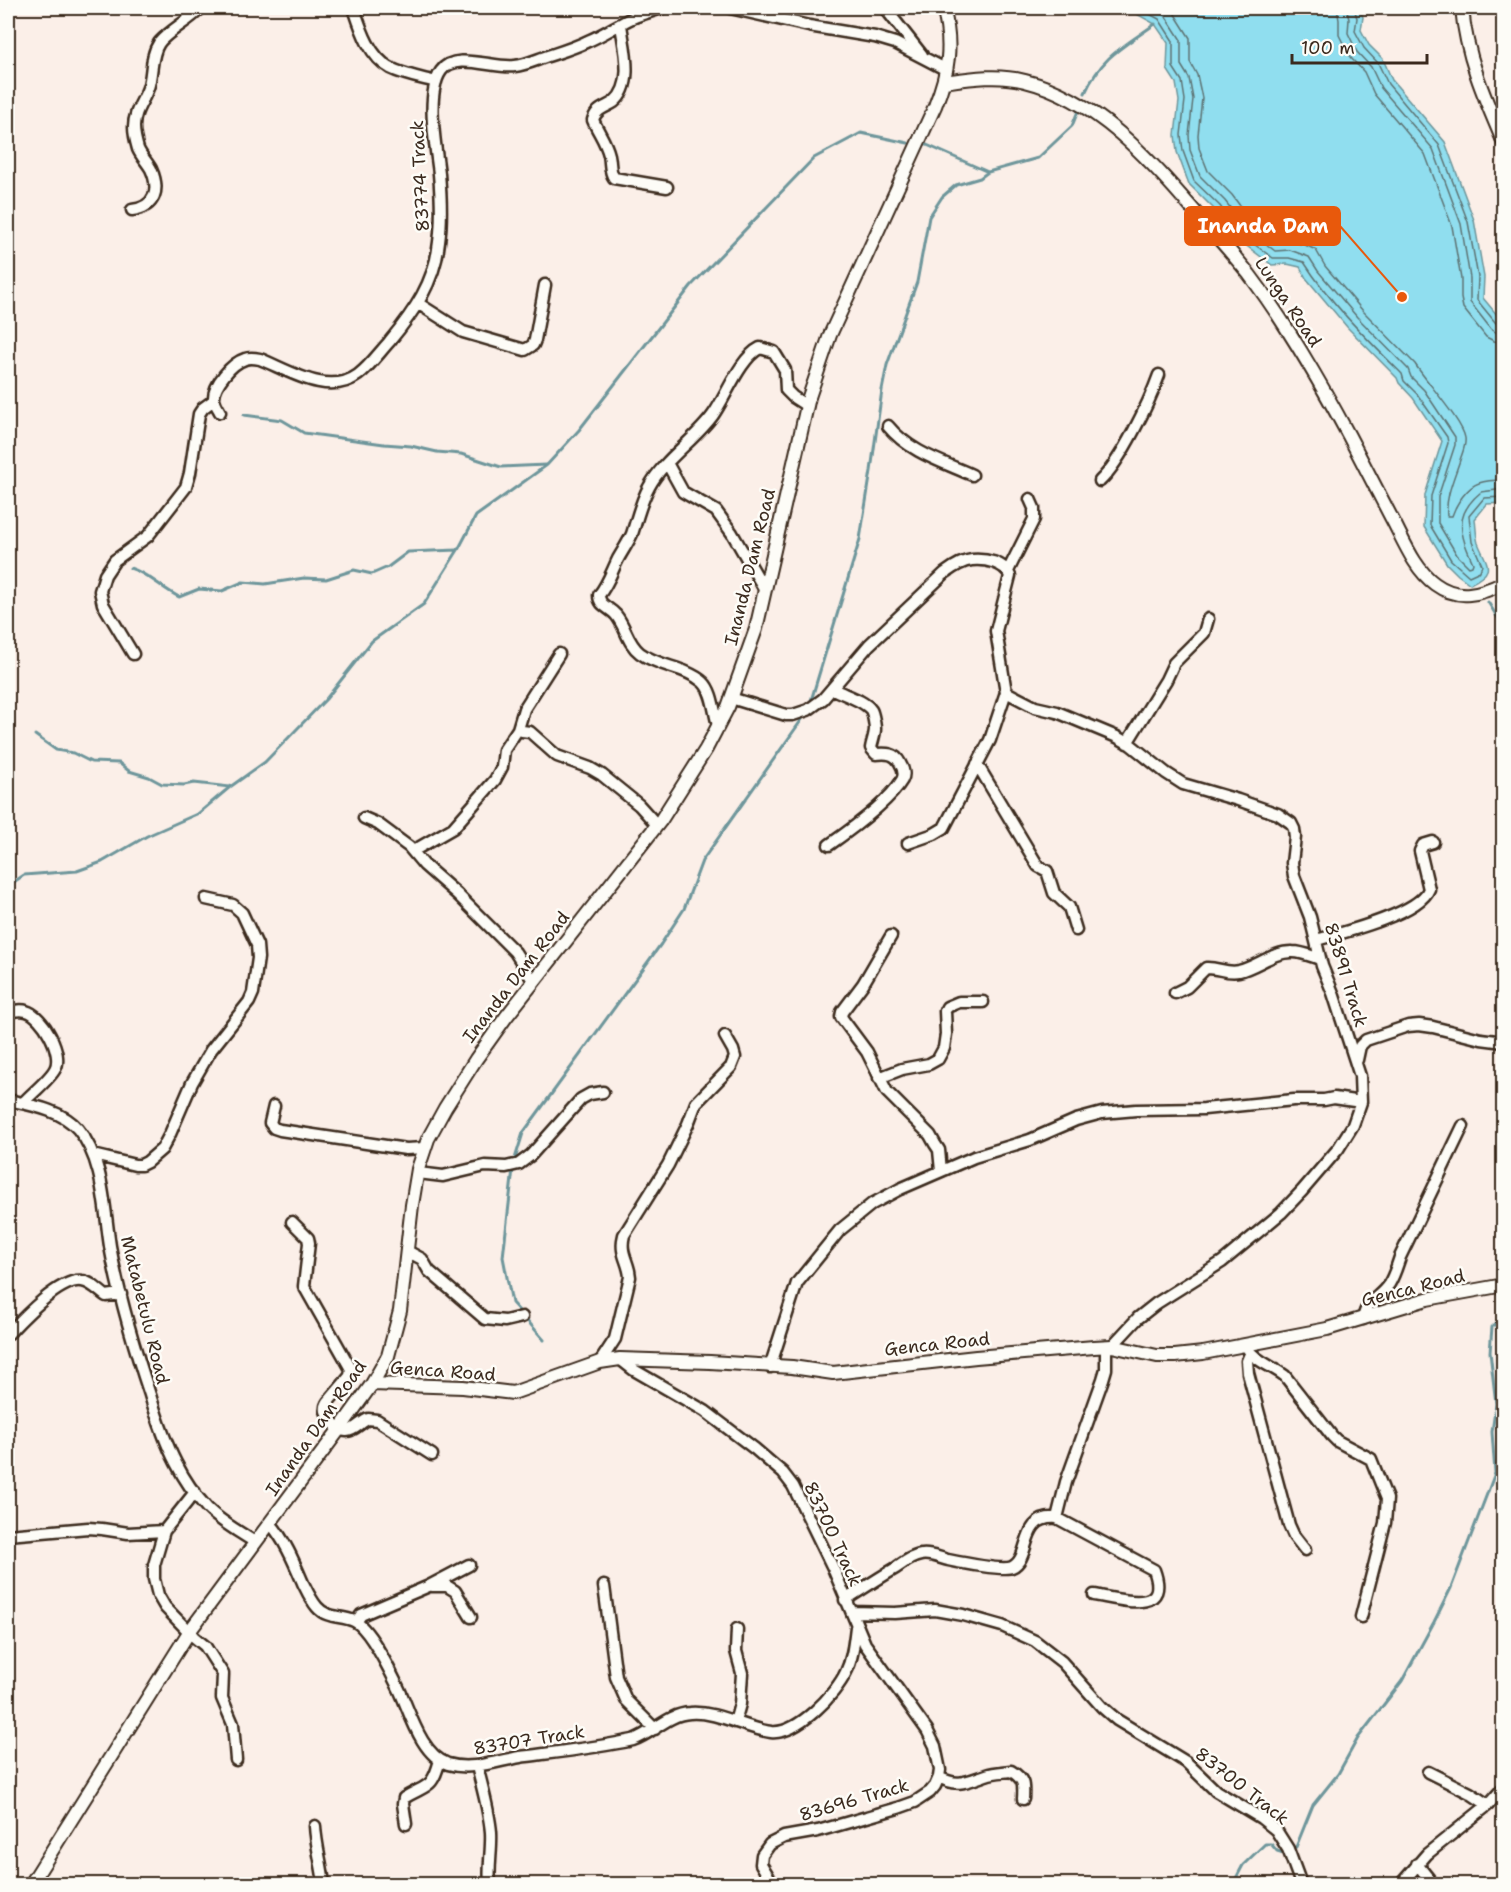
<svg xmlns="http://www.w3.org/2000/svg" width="1511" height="1892" viewBox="0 0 1511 1892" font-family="'Shantell Sans',sans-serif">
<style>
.water{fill:#90deef;stroke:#6e969b;stroke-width:1.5}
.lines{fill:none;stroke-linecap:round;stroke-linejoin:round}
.shore{stroke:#5d7272;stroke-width:1.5}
.stream{stroke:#6e969b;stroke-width:3}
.minor-casing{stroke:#3b2a1e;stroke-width:15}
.tertiary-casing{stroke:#3b2a1e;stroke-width:16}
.minor{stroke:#fdfcf7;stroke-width:10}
.tertiary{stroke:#fdfcf7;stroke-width:12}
.labels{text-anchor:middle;stroke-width:5;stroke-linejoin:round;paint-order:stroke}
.street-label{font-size:18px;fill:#3b2a1e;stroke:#fdfcf7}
.leader{fill:none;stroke:#e8590c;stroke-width:2}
.callout-dot{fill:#e8590c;stroke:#fdfcf7;stroke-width:2}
.callout{fill:#e8590c;stroke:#e8590c;stroke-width:2}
.callout-label{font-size:20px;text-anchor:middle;font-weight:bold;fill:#fff}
</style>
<rect width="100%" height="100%" fill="#fbefe8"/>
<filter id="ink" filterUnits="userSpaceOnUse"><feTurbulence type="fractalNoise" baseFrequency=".0167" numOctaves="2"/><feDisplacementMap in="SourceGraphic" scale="12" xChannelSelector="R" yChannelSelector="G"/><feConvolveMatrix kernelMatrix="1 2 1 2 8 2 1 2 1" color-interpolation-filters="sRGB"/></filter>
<g filter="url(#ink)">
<!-- water -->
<path class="water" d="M1126,8H1359L1363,17L1361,30L1369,45L1383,59L1392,80L1445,142L1474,220L1484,277L1483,298L1503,322V503L1487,504L1475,519C1476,527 1476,536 1478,543C1487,565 1497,571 1470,584L1458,575L1447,564L1424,527L1425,495L1442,441L1413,398L1399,383L1397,378L1347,327L1306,278L1300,267L1287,264L1272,265L1236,238L1215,210L1189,184L1177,152L1175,135L1179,101L1176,83L1167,69L1168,43L1155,24Z"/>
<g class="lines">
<!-- shore -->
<path class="shore" d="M1138,8L1159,19L1173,41V67L1182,81L1185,100L1181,135L1183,151L1194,181L1220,206L1240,234L1273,258H1289L1304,262C1331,304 1367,339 1402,374L1404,381L1417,394L1447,437L1448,443L1431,496L1430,525L1451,560L1469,576L1480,571L1482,565L1472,542L1469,516L1484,498L1504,497
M1154,8L1165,15L1181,40V65L1189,78L1193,99L1189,135L1190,150L1200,176L1225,201L1246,228L1266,244L1275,251L1290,250L1309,257L1318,271L1357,317L1408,369L1411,377L1424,390L1455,437V445L1438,497V523L1457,555L1469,567L1472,566L1473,563C1460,534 1453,515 1481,492L1504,489
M1171,8L1190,38V62L1197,75L1202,98L1198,135L1199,148L1208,171L1232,195L1252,222L1271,237L1278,241H1289L1305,245L1316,250L1325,266L1363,311L1415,364C1425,380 1463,422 1465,438C1466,445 1463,451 1461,457C1455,476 1445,496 1447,516H1452C1456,504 1467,487 1479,483C1487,480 1496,480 1504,480
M1337,8L1339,20V35L1350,57L1364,72L1374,94L1425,154L1452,226L1461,279V298L1463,308L1486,337L1494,341L1504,343
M1346,8L1349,19L1348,33L1357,52L1371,67L1381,88L1433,149L1461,224L1470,278V302L1491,329L1497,333L1504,334
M1354,8L1357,18L1355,31L1364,48L1378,63L1388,84L1439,145L1468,222L1478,277L1477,300L1495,322L1499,326H1504"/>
<!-- stream -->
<path class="stream" d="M1085,93C1102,56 1123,47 1155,24
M927,145L988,172L1038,158L1072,126L1078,111
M244,415L282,420L304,433L384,444L411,446L437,452L461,454L501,467L546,465
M130,568C149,574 161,588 179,597L199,589L222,591L243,582L265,584L304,578L326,579L354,570L372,574L388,567L408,552L457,550
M1488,602L1504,628
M810,704L860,539L871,471L882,390L887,365L917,282L929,217L942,197L956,185L980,178L988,172
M35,735L56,750L73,753L91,762L119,763L129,771L149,777L162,784L184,785L194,783L230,787
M8,886L24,875L77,871L102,862L147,836L199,813L230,787L265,762L326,699L372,641L424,604L458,550L476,516L547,465L579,430L691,286L814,158L861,133L908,143
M514,1162L523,1133L661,944L684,909L702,861L805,715
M513,1169L503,1257L512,1303L521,1313
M525,1318L544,1340
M1296,1847L1313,1805L1338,1774L1358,1738L1402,1681L1434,1622L1451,1588L1495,1473L1492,1432L1496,1404L1490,1352L1492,1327L1504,1316
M1233,1884L1243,1865L1265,1844H1271L1277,1851L1287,1854"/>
<!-- minor casing -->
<g class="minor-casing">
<path id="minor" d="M354,8C361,29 369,56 390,68C404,75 421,78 436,82
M730,8L809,26L875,37L895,43L947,70
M885,8L922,55
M621,25C624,47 635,85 614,102C605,108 596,109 593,120C598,132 606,142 609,155C611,164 609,171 614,178L667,187
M132,210C156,207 160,189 151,169C147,162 141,156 138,149C136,142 134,134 134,127C134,111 143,102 148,88C153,74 150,56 159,43C167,32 190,20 201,8
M419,304L463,332L525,350L533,345L535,340L545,285
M220,412C218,408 215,404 214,399C213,385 232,363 245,359C250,357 255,358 260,359C288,370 328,397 358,375C370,366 379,353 389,342C414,312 435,282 439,242C442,220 441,196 439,174C436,147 425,94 441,71C455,51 494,69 515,66C525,65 536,60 545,57C560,52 574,48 588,41C603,35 617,25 632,18C642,14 652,11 662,8
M888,426C909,452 943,462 972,475
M667,463L683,492L716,511L732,533L765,590
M1100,481C1121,461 1149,403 1159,375
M1008,571L1034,519V508L1030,499
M133,654L103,604L100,591L105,575L115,560L148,536L186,487L190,473L199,414L203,408L214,400
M1006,692L1035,707L1057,712L1117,737L1131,745L1166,773L1183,784L1238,800L1278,814L1291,823L1294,829L1295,837L1292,863L1294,876L1310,917L1322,966L1333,993L1360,1076L1361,1102L1353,1125L1338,1149L1302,1191L1281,1213L1222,1262L1157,1303L1138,1318L1112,1346
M731,698L786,715H793L808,710L823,699L869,645L945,573C953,567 962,561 972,560C985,559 1005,562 1010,576L996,631L1006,692L990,740L944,828L934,834L908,843
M718,725C714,713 713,691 703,682C686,667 659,667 640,653C627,643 626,627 616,615C609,607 599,606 599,595C608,584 612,571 618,559C623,550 628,543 632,534C637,519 641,501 649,487C663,460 695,440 713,415C726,397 740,358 760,348L774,352L785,370L786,390L793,397L807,406
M518,729L522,731L530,732L557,756L590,768L602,775L639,805L657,825
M1127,743L1166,680L1174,663L1204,633L1208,619
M977,764L1038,866L1047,871L1054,893L1069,907L1076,930
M364,818L378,824L409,847L424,865L457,894L515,952L534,982
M829,845C849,831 889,802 902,780C905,775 903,768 900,763C895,753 887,753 876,754L871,748C872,742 875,735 875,729C875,726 873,713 871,710C864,700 844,695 833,689
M413,851L453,828L495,780L502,767L504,750L518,729L524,709L559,654
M891,936L863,984L842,1012L841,1017L867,1052L887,1092L930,1135L935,1144L939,1150L941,1171
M1316,940C1342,933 1419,914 1429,889L1420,851L1423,845L1433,842
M1175,993L1187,987L1206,968C1217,967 1227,974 1239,971C1257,967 1274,951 1293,952C1302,952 1311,956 1320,959
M8,1012C13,1011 21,1009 26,1011C43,1015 64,1054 55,1069C50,1079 31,1094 23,1103
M1357,1060L1360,1046L1366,1040L1408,1026L1419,1025L1433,1027L1481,1039L1504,1042
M879,1078L902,1069L929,1064L938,1059L944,1048L946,1034L945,1011L947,1007L959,1002H983
M8,1100C31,1105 62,1110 78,1129C104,1160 104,1208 110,1246C119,1297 134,1347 150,1395C157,1418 165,1442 176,1463C184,1479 195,1495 207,1508C221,1522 239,1532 255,1542
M274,1106L270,1123L274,1128L280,1130L406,1149L425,1148
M93,1155L135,1165H141L147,1162L162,1149L170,1134L192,1083L211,1050L249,1002L253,993L258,958L257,945L242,913L233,905L206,899
M418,1173L443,1176L485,1166L506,1167L519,1164L531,1155L581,1099L590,1094L603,1092
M292,1222L308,1238L309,1243L304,1286L351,1369L350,1376L328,1402C326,1406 325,1406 326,1411C328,1418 339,1432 347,1431C354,1431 361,1422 368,1419L377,1420L432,1455
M407,1251L422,1259L429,1271L485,1319L505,1321L522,1317
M1363,1319C1367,1299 1379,1299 1389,1284C1394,1276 1397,1266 1400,1257L1463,1126
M8,1334C22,1319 60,1278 82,1281C91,1282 99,1291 106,1296L121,1294
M1246,1346C1254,1361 1271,1365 1285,1376L1332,1436L1337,1441L1371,1459L1387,1499L1385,1523L1361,1617
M1250,1354L1247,1361L1248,1373L1289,1525L1294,1536L1305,1550
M620,1359L634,1370L705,1411L755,1449L783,1473L793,1486L833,1568L865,1644L927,1730L935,1746L940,1770L939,1777L935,1786L930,1792L915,1802L898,1808L818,1831L784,1837L770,1844L762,1855L761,1864L773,1884
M600,1362L615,1339L630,1277C629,1261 619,1254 624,1235L668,1165L688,1124L696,1103L731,1067L735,1057L733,1050L725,1036
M770,1367L797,1283L840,1230L872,1204L900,1189L974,1157L1030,1140L1076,1120L1102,1113L1136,1110L1204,1109L1294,1100H1324L1334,1098L1361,1102
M195,1492L164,1531L154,1565V1579L158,1595L165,1607L194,1637L205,1646L223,1674L222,1698L233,1724L236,1760
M1057,1518L1066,1482L1103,1379L1106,1369V1346
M270,1523C285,1540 294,1562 303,1583C307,1591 311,1600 317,1607C327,1619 341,1615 354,1621C370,1628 391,1673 399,1689C410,1712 421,1755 448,1764C471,1771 497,1761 520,1757C558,1752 596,1748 633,1740C653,1733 668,1714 690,1713C718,1711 744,1728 771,1732C797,1735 836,1694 846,1672C853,1658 854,1642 856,1627
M8,1535L88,1528L102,1529L128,1533L164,1531
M432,1586H447L455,1591L471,1617
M604,1586L616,1677L626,1700L655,1729
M845,1600C862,1589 879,1578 896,1568C903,1563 912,1556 921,1555C929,1553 940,1558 948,1560C958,1562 1003,1571 1012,1567C1032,1558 1019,1515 1057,1518L1154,1570C1171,1616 1119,1599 1094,1595
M852,1612L895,1613L935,1610L963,1615L1002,1626L1035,1641L1062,1662L1102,1707L1117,1720L1186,1762L1216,1791L1261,1818L1276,1830L1288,1849L1301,1884
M356,1622L361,1615L429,1586L469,1565
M735,1722L740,1704L742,1673L736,1651L737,1629
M477,1766C482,1787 489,1810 491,1832C492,1850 488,1866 490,1884
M1428,1772L1470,1793L1488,1805
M939,1777C958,1788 968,1781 986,1775C994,1772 1003,1772 1011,1771C1024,1779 1024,1784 1023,1799
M406,1824L403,1804L404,1798C427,1784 432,1790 440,1760
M315,1826C316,1846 322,1865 324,1884
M1417,1864L1433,1884
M1401,1884L1427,1854L1488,1805L1504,1787"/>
</g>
<!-- tertiary casing -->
<g class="tertiary-casing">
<path id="tertiary" d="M1462,8C1466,56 1485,99 1504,143
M944,82C972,78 998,74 1025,81C1095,98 1150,159 1195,212C1213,232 1232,253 1249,274C1287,324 1319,380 1349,436C1363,463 1377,490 1391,517C1403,539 1414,569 1435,584C1458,601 1481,594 1504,583
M372,1384L463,1387L513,1393L600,1362L620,1359L710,1362L792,1367L833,1373L976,1357L1094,1347L1112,1346L1157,1356H1175L1203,1353L1327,1329L1427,1299L1504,1285
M31,1884L189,1632L344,1423L372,1384L388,1356L400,1311L412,1205L418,1169L428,1139L445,1108L476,1059L506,1017L661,820L706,749L728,707L756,629L809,397L830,335L935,106C949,71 953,44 943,8"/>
</g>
<!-- minor -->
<use href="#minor" class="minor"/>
<!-- tertiary -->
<use href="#tertiary" class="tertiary"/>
</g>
</g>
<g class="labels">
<!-- street labels -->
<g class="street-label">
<text transform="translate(420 176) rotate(-93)" y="6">83774 Track</text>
<text transform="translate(1288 302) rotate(56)" y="6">Lunga Road</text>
<text transform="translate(750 567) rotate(-76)" y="6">Inanda Dam Road</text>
<text transform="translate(1346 975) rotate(73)" y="6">83891 Track</text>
<text transform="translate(516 977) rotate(-52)" y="6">Inanda Dam Road</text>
<text transform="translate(1413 1288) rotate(-14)" y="6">Genca Road</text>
<text transform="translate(145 1310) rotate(76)" y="6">Matabetulu Road</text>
<text transform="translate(937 1344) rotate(-6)" y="6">Genca Road</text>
<text transform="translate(443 1371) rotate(4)" y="6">Genca Road</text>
<text transform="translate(316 1428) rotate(-55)" y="6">Inanda Dam Road</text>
<text transform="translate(833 1534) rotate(65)" y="6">83700 Track</text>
<text transform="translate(529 1740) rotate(-9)" y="6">83707 Track</text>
<text transform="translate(1242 1786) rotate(38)" y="6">83700 Track</text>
<text transform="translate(854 1800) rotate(-16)" y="6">83696 Track</text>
</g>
</g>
<!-- callouts -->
<path class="leader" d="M1402 297L1340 226"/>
<circle class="callout-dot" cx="1402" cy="297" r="6"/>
<rect class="callout" x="1185" y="207" width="155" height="38" rx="6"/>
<g class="callout-label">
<text x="1263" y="233">Inanda Dam</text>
</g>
<!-- margin -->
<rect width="1511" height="1892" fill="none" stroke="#fdfcf7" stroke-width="30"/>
<rect x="15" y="15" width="1481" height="1862" fill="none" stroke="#3b2a1e" stroke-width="2" filter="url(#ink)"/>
<!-- scale -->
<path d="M1292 54v9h135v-9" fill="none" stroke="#3b2a1e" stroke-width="3"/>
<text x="1301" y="54" font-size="18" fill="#3b2a1e" stroke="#fdfcf7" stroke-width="4.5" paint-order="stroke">100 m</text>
</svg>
